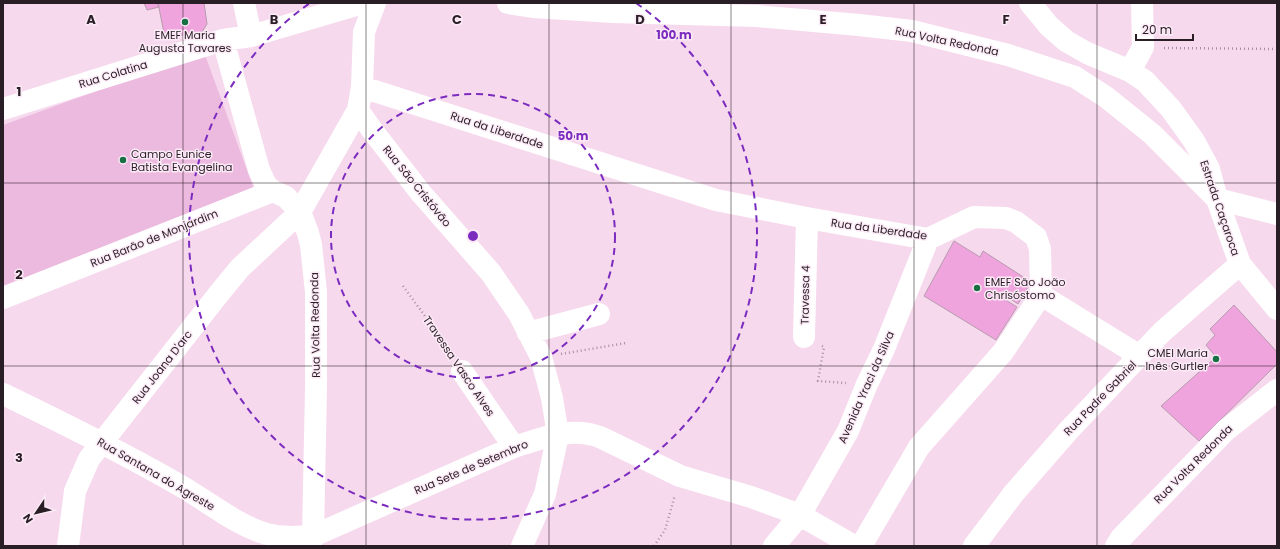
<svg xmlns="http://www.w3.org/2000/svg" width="1280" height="549" viewBox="0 0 1280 549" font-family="Poppins,sans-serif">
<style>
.green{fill:#ecb9df}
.building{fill:#f0a4dd;stroke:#b79baf}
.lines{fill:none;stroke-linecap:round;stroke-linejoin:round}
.path{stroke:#a790a0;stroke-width:2.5;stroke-dasharray:1 3;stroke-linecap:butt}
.minor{stroke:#fff;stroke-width:22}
.grid{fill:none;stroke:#291e26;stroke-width:1;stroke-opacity:0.55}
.ring{fill:none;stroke:#7b2cbf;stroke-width:2;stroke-dasharray:7 5}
.poi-dot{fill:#167043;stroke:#fceaf7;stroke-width:1.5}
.labels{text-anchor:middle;stroke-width:3;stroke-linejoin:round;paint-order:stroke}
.poi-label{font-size:11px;fill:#291e26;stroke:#fceaf7;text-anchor:start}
.street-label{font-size:11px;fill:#291e26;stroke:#fceaf7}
.grid-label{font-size:13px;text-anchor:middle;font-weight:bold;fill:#291e26;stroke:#fceaf7;stroke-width:3;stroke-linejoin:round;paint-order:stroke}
.centre{fill:#7b2cbf;stroke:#fceaf7;stroke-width:2}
.ring-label{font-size:12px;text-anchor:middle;font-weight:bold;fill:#7b2cbf;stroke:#fceaf7;stroke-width:3;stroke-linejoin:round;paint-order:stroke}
</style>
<rect width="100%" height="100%" fill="#f7d9ee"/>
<!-- green -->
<path class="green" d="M204,52L256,195L3,293V125Z"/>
<!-- building -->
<path class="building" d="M144,3H157L159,7L147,10Z
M158,3H204L207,24L202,32L165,38Z
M954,241L980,257L983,251L1031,282L1018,304L1006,296L1004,299L1017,307L996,340L924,296Z
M1234,305L1277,352V364L1199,441L1161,406L1216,357L1206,345L1215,335L1210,329Z"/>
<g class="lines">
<!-- path -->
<path class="path" d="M1164,48L1277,49
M403,286L452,353
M822,346L824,347L818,381L846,383
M561,354L626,343
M654,546L665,530L675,495"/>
<!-- minor -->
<path class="minor" d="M244,3L251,36
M508,3L533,7L613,12L757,16L859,25L912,31L1008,55L1075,77L1106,97L1152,134L1217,199
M1030,3L1049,26L1066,41L1087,53L1130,71L1145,81L1171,109L1194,141L1209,169L1217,199L1240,264L1277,309
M223,40L259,170L266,185L273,191L286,197L300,212L308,233L311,245L316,292V388L313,536L310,546
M1130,71L1143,47L1142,3
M362,87L716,200L807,218L928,239L974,217L1006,218L1016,222L1036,237L1040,249L1041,295L1003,352L919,447L861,546
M3,109L223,40L251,36L363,3
M358,110L372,130L420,192L491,273L519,314L541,357L552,398L558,435L545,494L522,546
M1217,199L1277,214
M1041,295L1140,356
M3,298L273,191
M528,333L599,314
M804,337L807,218
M462,371L514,447
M3,394C63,423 122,452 179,485C208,501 235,525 267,534C282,538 297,537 313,536L514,447C542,438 572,426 600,437L680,476L751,497L800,515L854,546
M68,546L75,491L89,459L221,291L240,268L300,212L358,110L362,87L364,32L375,3
M774,546L800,515L848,431L867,384L884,349L928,239
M974,546L1014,493L1069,430L1162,332L1240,264
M1116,546L1121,538L1226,430L1277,390"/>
</g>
<!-- grid -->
<path class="grid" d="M183,3V546M366,3V546M549,3V546M731,3V546M914,3V546M1097,3V546M3,183H1277M3,366H1277"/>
<!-- distance rings -->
<g class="ring">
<circle cx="473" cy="236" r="142"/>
<path d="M636 3A284 284 0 1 1 310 3"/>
</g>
<!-- markers -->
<g class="poi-dot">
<circle cx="185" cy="22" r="4"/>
<circle cx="123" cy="160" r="4"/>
<circle cx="977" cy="288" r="4"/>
<circle cx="1216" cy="359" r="4"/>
</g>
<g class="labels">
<!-- poi labels -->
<g class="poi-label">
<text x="185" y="39" text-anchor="middle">EMEF Maria<tspan x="185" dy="13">Augusta Tavares</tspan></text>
<text x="131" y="158">Campo Eunice<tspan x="131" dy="13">Batista Evangelina</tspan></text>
<text x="985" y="286">EMEF São João<tspan x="985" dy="13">Chrisóstomo</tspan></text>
<text x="1208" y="357" text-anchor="end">CMEI Maria<tspan x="1208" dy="13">Inês Gurtler</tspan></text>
</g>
<!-- street labels -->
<g class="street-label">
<text transform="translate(947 41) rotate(12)" y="4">Rua Volta Redonda</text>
<text transform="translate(113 74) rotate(-17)" y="4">Rua Colatina</text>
<text transform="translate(497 130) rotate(18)" y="4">Rua da Liberdade</text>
<text transform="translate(417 186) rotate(51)" y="4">Rua São Cristóvão</text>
<text transform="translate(1220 208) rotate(71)" y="4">Estrada Caçaroca</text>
<text transform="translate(879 229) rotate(8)" y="4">Rua da Liberdade</text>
<text transform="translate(154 238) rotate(-22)" y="4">Rua Barão de Monjardim</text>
<text transform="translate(805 295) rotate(-89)" y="4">Travessa 4</text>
<text transform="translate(315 325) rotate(-91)" y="4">Rua Volta Redonda</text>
<text transform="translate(459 366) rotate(56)" y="4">Travessa Vasco Alves</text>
<text transform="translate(162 367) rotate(-52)" y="4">Rua Joana D'arc</text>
<text transform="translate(866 387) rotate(-66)" y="4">Avenida Yraci da Silva</text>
<text transform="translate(1100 398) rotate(-46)" y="4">Rua Padre Gabriel</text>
<text transform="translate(1193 464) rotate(-45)" y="4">Rua Volta Redonda</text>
<text transform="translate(471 467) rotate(-23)" y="4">Rua Sete de Setembro</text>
<text transform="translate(156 474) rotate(30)" y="4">Rua Santana do Agreste</text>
</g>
</g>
<g class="grid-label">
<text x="91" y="24">A</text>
<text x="274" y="24">B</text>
<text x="457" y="24">C</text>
<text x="640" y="24">D</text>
<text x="823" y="24">E</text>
<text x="1006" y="24">F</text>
<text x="19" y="96">1</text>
<text x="19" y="279">2</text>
<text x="19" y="462">3</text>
</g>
<circle cx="473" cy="236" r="6" class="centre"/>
<g class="ring-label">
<text x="674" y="39">100 m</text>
<text x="573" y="140">50 m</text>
</g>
<!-- border -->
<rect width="1280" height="549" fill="none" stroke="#291e26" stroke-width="8"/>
<!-- north arrow -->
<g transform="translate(36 513) rotate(235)" stroke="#fceaf7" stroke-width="3" paint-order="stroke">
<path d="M0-3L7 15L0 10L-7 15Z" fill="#291e26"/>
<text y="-6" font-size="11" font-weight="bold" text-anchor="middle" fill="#291e26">N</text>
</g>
<!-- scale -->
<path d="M1136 34v6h57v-6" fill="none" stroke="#291e26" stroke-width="2"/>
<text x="1142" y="34" font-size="12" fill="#291e26" stroke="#fceaf7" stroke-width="3" paint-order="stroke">20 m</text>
</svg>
